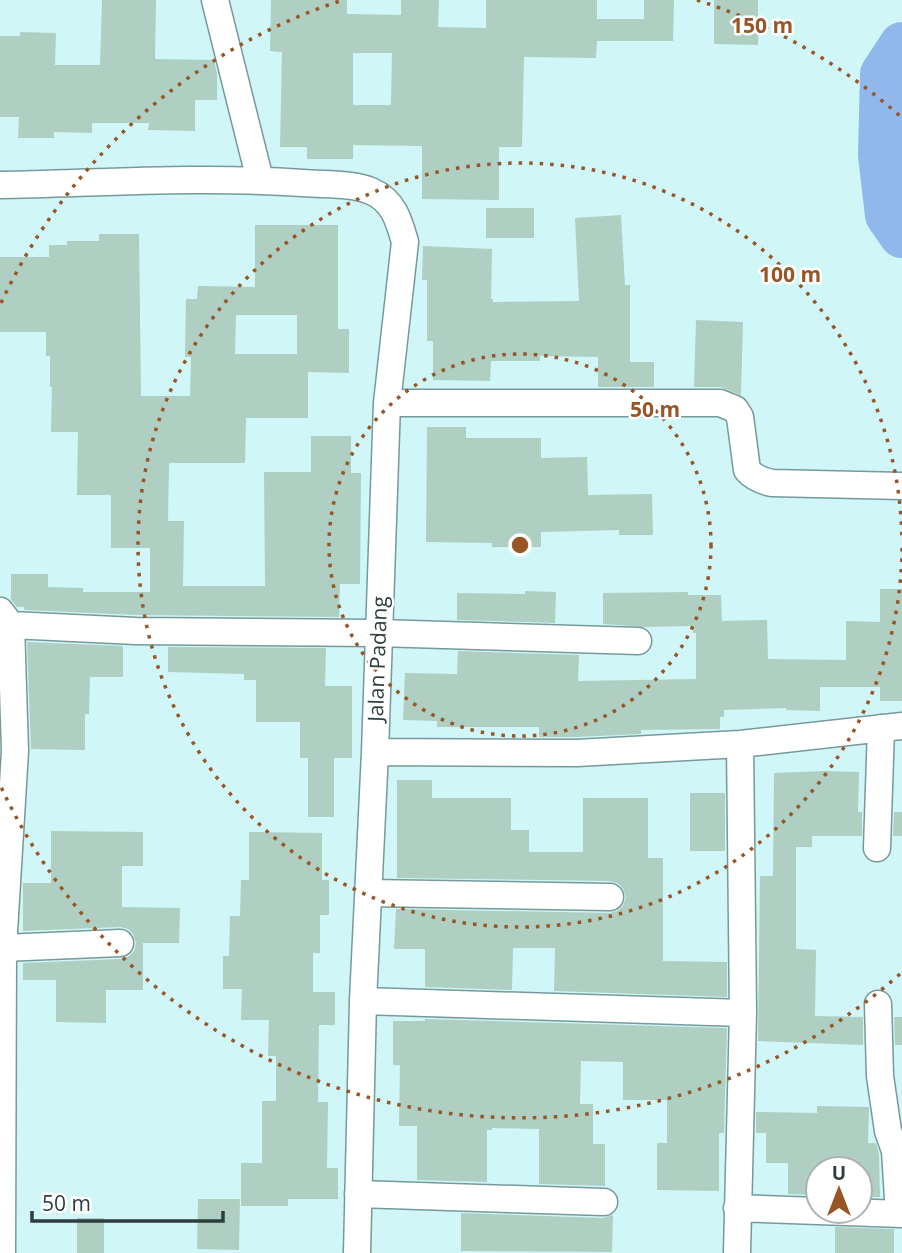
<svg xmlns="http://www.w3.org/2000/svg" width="902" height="1253" viewBox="0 0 902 1253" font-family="'Open Sans',sans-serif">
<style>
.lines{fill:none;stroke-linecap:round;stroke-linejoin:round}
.river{stroke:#91b8ec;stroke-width:46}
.building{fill:#aecfc2;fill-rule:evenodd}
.street-casing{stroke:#769a9b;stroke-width:29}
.street{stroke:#fff;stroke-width:26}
.ring{fill:none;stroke:#985526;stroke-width:3.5;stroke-dasharray:3.5 7}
.labels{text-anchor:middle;stroke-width:5;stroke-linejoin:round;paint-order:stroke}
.street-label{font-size:21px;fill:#2e3e3e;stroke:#fff}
.centre{fill:#985526;stroke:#fff;stroke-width:3.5}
.ring-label{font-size:21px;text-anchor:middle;font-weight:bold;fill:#985526;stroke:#fff;stroke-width:5;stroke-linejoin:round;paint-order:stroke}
</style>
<rect width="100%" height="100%" fill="#d0f6f7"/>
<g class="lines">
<!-- river -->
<path class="river" d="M902,45L883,74L881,155L888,215L902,235"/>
</g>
<!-- building -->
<path class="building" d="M102,0H156L155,59L214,60L217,74V100H195V131L148,130L149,123H92V133L54,132V138H18L19,117H0V36H20V32L56,33L55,65H100Z
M271,0H347V14L401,15V0H439L438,27L486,28V0H597V19H644V0H674L673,41H597L596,58L524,57L522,147H499V200L422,199V146L353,145V159H307V147H280L282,52L270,51ZM353,53H392L391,105H353Z
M714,0H758V45L714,44Z
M486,208H534V238H486Z
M621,215L625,285H630V362H654V387H598V357L540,356V361H491L490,381L433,380V341H427V280H422L423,246L492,249L491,299H493V302L579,301L575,218Z
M255,225H338V329H349V373L308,372V418H246L245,463H169L168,521H184L183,586H265L264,472H311V436H351V473H361L360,584H340L339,617L136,615L24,610V607H17L11,600V574H48V587L83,588V592H150V548H111V495H77L78,432H51L52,387H50V356H46V332H0V257H49V245H67V241H99V234H139L141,396H190L191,357H185L186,299H197L198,286L255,287ZM236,315H297V354H235Z
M696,320L743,322L741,395L720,387H694Z
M427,427H466V438H541V458L587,457L588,495L652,494L653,535H619V530L541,532V547H492V543L426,542Z
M880,589H902V701H880V687H820V711L786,710V708L724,710V717H720V729L641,730V734L577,737H539V727H437V721L403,720L405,673L457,674L458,651L579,655L578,681L696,679V633H693V626L645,627L603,624V593L688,592V595H721L722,621L767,620L768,659L846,660V621L880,622Z
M525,591L556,592L555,623L457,620V593L525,594Z
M27,642L123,646V677H90L89,714H85V750L31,749Z
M168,647L326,648L325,686H352V758H334V817H308V758H300V722H256V680H244V674L168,672Z
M825,771L859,772L858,812H862V836H812V847H796V949L816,950L815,1016L863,1017V1045L758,1041L760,876H773L774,773Z
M397,780H432V798H511V830H529V852H583V798H648V858H663V961L727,962V997L554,991L555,948H513L512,990L425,987V949H394L396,909L610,913L617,911L623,906L626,897L623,889L619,884L610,881L397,878Z
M690,793H725V851H690Z
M894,812H902V836H893Z
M51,831L143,832V866H122V907L180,908L179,943H143V990H106V1023L56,1022V980H23V963L121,959L129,956L134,951L136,943L133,934L128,929L120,927L23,931V883H51Z
M249,832L322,833V880H329V915H320V953H313V992H335V1025H319L318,1102H328L327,1168H338V1199H288V1206H241V1163H262V1101H276V1056H268L269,1020H241L242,989H223V956H229L230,916H240L241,880H249Z
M894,1017H902V1045H895Z
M425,1019L727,1028L724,1133H719V1191L657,1190V1143H667V1100H623V1062L581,1061L580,1104H593V1144H605V1186L539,1184V1129L492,1128V1130H487V1182L417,1180V1126H399L400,1065H393V1021H425Z
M817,1106L869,1107L868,1143H876L879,1154L880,1197H860V1169H812V1195L788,1194V1163H766V1133H756V1112L817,1113Z
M198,1199H240L239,1250L197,1249Z
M461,1213L603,1218L613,1215L612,1252L461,1251Z
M77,1218H104V1253H77Z
M835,1227L894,1229V1253H835Z"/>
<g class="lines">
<!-- street casing -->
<g class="street-casing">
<path id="street" d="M215,0L260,180
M0,185C101,183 203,176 303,183C324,185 352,183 371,191C394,201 399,221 405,242L387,403L375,752L363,1001L357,1253
M387,403H720L735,409L740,417L747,470C754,478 762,481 772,483L902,486
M0,611L11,625L136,631L378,633L638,641
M375,752L577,753L740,744L902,726
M877,848L881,728
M369,893L610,897
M3,948L120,943
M363,1001L743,1013
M878,1004L880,1076L888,1131L895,1151L899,1214
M358,1194L604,1202
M737,1208L902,1214
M2,1253L3,948L15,751L11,625
M737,1253L743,1013L740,744"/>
</g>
<!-- street -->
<use href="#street" class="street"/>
</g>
<!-- distance rings -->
<g class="ring">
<circle cx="520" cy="545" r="191"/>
<path d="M902 548A382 382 0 1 1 902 542"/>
<path d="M900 974A573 573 0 0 1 1 787M1 303A573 573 0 0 1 343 0M697 0A573 573 0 0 1 900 116"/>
</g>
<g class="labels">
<!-- street labels -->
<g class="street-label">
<text transform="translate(378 659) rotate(-88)" y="7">Jalan Padang</text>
</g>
</g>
<circle cx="520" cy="545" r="10" class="centre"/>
<g class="ring-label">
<text x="762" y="33">150 m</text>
<text x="790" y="282">100 m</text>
<text x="655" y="417">50 m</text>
</g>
<!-- north arrow -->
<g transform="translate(839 1190)"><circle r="33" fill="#ffffff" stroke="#abb2b2" stroke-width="2"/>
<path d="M0-5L12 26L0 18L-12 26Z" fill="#985526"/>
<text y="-10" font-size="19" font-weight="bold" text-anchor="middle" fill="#2e3e3e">U</text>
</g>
<!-- scale -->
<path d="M32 1211v10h191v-10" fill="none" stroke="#2e3e3e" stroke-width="3.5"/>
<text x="42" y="1211" font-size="21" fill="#2e3e3e" stroke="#ffffff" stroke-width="5" paint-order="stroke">50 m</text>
</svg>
